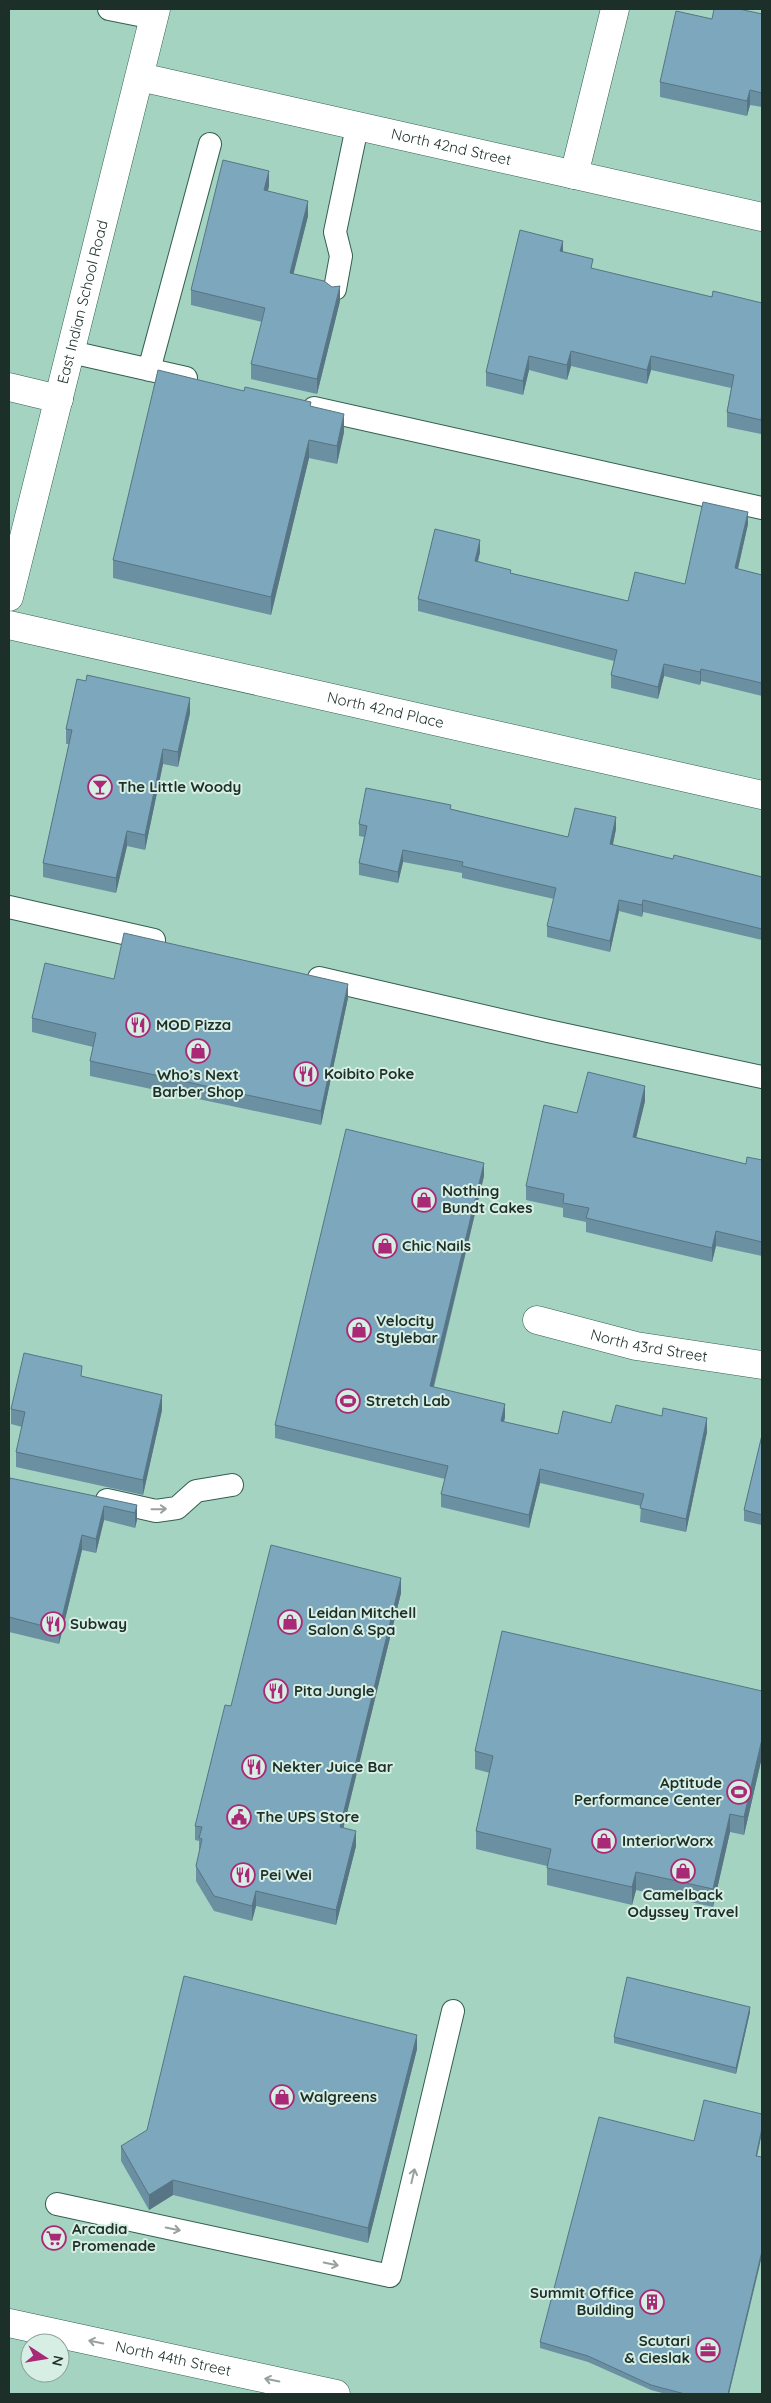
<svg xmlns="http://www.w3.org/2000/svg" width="771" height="2403" viewBox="0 0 771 2403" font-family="Quicksand,sans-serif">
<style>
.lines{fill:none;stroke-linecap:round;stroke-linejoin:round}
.service-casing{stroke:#335f50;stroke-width:24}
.minor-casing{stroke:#335f50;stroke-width:29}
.secondary-casing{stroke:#335f50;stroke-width:29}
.primary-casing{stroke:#335f50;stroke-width:29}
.service{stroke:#fff;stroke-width:22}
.minor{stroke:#fff;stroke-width:28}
.secondary{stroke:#fff;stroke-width:28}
.primary{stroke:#fff;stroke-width:28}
.wall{fill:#6b90a2}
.shaded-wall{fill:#577584}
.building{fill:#7ca7bc;stroke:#577584}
.oneway{stroke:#99a19e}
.labels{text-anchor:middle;stroke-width:4;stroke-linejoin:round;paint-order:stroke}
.street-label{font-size:15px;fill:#1c2f28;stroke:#d7eee5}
.poi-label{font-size:15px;font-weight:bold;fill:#1c2f28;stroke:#d7eee5;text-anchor:start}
</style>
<rect width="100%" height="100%" fill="#a4d4c1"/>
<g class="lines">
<!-- service casing -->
<g class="service-casing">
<path id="service" d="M109,9L154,18
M335,289L341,256L335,232L357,127
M71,352L186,378
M149,370L210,144
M314,408L762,508
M9,907L154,940
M319,978L548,1031L762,1077
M107,1500L156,1511L177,1508L196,1491L232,1485
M57,2204L390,2276L453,2011"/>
</g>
<!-- minor casing -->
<g class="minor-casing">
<g id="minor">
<path id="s1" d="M140,77L762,217"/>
<path d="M574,175L615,9"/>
<path d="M9,387L59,399"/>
<path id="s2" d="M9,625L762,795"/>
<path id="s3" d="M537,1320L636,1346L762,1365"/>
</g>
</g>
<!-- secondary casing -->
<g class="secondary-casing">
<g id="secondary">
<path id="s4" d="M9,597L156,9"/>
</g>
</g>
<!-- primary casing -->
<g class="primary-casing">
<g id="primary">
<path id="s5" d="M9,2323L336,2394"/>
</g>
</g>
<!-- service -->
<use href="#service" class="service"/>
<!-- minor -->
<use href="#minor" class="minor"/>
<!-- secondary -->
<use href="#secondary" class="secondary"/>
<!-- primary -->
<use href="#primary" class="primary"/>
</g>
<!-- wall -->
<path class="wall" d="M762,14V107L750,105L747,116L660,97V82L712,19Z
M269,186L268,191L308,216L293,274L340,301L317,394L251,379V364L262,322L191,305V290Z
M563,252L593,269L712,297L762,303V428L761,434L727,427V412L731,388L651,370L647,384L571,366L567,380L529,370L523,395L486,386V372Z
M311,406L344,432L337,464L309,458L271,615L113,578V560Z
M748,524L738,569L762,575V696L701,681L700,685L664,676L658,699L611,688V675L614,661L418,611V599L480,552L478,561L511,573L628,601L685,584Z
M190,713L178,767L163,764L145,850L127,846L116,893L43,877V863L69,744H66V729Z
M451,809L568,837L616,829L613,845L673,859L762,877V940L643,912L642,917L619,911L610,952L547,937V926L554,899L462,878V873L403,862L398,883L359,875V863L364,837L359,836V824Z
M114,979L348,998L321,1125L90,1076V1061L93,1047L32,1032V1018Z
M645,1101L636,1137L746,1164L762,1160V1256L716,1246L712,1262L586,1232V1222L563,1217V1208L526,1200V1186L577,1113Z
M484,1176L434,1387L505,1417L504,1422L558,1434L611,1423L707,1432L686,1532L640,1522L641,1506L540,1483L529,1528L441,1507V1494L445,1479L275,1438V1425Z
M82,1376L162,1410L143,1495L16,1467V1452L22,1427L11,1424V1409Z
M762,1435V1525L744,1521V1510Z
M9,1485L137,1505V1520L135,1528L104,1520L96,1553L82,1550L59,1644L9,1632Z
M401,1593L343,1828L356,1846L336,1925L256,1906L252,1921L214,1911L196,1881V1866L199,1853V1841L195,1840V1826L231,1706Z
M762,1691V1757L744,1835L730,1832L713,1907L636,1890L632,1905L547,1885V1866L476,1849V1831L490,1773L475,1769V1751Z
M750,2012L736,2074L614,2043V2037Z
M417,2049L368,2243L173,2195L149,2210L121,2161V2146Z
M757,2156L729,2394H666L651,2390L588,2362L540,2348V2342Z"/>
<!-- shaded-wall -->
<path class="shaded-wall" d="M750,90V105L747,116V101Z
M269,171V186L264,205V190Z
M308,201V216L290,288V273Z
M563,241V255L560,251Z
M340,286V301L317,394V379Z
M571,351V366L567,380V365Z
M529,356V370L523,395V381Z
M651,356V370L647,384V370Z
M762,413V428L761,434V420Z
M344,414V432L337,464V446Z
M309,440V458L271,615V597Z
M748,512V524L735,581V568Z
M480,540V552L475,573V561Z
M664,664V676L658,699V687Z
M701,669V681L700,685V672Z
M190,698V713L178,767V752Z
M163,749V764L145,850V835Z
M616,817V829L610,856V844Z
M127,831V846L116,893V878Z
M403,850V862L398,883V872Z
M619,900V911L610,952V941Z
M643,900V912L642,917V905Z
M348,984V998L321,1125V1111Z
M645,1086V1101L633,1151V1137Z
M484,1163V1176L430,1400V1386Z
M716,1231V1246L712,1262V1248Z
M162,1395V1410L143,1495V1480Z
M505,1404V1417L501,1434V1421Z
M707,1418V1432L686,1532V1519Z
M540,1469V1483L529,1528V1515Z
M137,1505V1520L135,1528V1513Z
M104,1506V1520L96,1553V1539Z
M82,1535V1550L59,1644V1630Z
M401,1578V1593L340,1842V1827Z
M762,1739V1757L744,1835V1817Z
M730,1814V1832L713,1907V1889Z
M356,1831V1846L336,1925V1910Z
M636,1872V1890L632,1905V1887Z
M256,1891V1906L252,1921V1906Z
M750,2007V2012L736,2074V2068Z
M417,2035V2049L368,2243V2228Z
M762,2128V2133L756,2161V2156Z
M173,2180V2195L149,2210V2195Z
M762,2251V2256L729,2394H728Z"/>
<!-- building -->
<path class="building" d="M714,9H739L762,14V93L750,90L747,101L660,82L676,11L712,19Z
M223,160L269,171L264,190L308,201L290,273L324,281L332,287L340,286L317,379L251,364L265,308L191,290Z
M520,230L563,241L560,251L593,259L591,268L712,297L713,291L762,303V413L761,420L727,412L734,375L651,356L647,370L571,351L567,365L529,356L523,381L486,372Z
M158,370L244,391L245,387L311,402L310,406L344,414L337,446L309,440L271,597L113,560Z
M703,502L748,512L735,568L762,575V683L701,669L700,672L664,664L658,687L611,675L617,650L418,599L435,529L480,540L475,561L511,570L510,573L628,601L635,572L685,584Z
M87,675L190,698L178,752L163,749L145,835L127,831L116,878L43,863L72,730L66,729L77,679L86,681Z
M366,788L451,805L450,809L568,837L575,808L616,817L610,844L673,859L674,855L762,877V929L643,900L642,905L619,900L610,941L547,926L556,888L462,866L463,862L403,850L398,872L359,863L367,826L359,824Z
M124,933L348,984L321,1111L90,1061L96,1033L32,1018L45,963L114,979Z
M588,1072L645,1086L633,1137L746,1164L747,1157L762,1160V1242L716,1231L712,1248L586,1218L589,1208L563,1203L564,1194L526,1186L544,1105L577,1113Z
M346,1129L484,1163L430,1386L505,1404L501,1421L558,1434L563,1411L611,1423L616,1405L662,1416L663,1408L707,1418L686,1519L640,1508L644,1494L540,1469L529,1515L441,1494L448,1466L275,1425Z
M24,1353L82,1366L81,1376L162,1395L143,1480L16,1452L25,1412L11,1409Z
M762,1435V1515L744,1510Z
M10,1478L137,1505L135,1513L104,1506L96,1539L82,1535L59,1630L9,1617V1485Z
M271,1545L401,1578L340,1827L356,1831L336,1910L256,1891L252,1906L214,1896L196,1866L202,1839L199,1838L202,1827L195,1826L225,1705L231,1706Z
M502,1631L762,1691V1739L744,1817L730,1814L713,1889L636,1872L632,1887L547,1868L551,1849L476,1831L493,1756L475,1751Z
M184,1976L417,2035L368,2228L173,2180L149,2195L121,2146L147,2130Z
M627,1977L750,2007L736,2068L614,2037Z
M704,2100L762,2114V2128L756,2156L762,2157V2251L728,2394H685L651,2385L588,2356L540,2342L599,2117L694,2141Z"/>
<!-- one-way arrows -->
<defs><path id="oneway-shaft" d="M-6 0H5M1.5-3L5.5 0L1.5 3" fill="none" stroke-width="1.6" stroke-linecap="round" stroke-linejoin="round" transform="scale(1.25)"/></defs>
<g class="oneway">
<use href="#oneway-shaft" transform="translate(159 1509) rotate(-1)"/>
<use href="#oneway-shaft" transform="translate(413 2176) rotate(-77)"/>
<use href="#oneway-shaft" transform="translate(173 2229) rotate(12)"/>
<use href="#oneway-shaft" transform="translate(331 2264) rotate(12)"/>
<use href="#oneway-shaft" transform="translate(96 2342) rotate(-168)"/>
<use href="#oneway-shaft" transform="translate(272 2380) rotate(-168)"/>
</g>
<!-- icons -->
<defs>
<g id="bar-ring" transform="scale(1.25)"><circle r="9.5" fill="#d7eee5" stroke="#aa2976" stroke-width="1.5"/><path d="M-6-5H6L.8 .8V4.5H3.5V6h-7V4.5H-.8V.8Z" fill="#aa2976"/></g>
<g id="restaurant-ring" transform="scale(1.25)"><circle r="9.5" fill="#d7eee5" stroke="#aa2976" stroke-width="1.5"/><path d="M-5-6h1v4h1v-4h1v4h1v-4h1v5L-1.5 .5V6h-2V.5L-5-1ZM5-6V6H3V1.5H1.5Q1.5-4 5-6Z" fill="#aa2976"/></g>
<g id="shop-ring" transform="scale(1.25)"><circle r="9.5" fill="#d7eee5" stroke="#aa2976" stroke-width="1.5"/><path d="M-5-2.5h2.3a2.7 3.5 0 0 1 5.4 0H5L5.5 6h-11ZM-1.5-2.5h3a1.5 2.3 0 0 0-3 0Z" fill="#aa2976"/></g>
<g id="stadium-ring" transform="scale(1.25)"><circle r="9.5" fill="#d7eee5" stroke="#aa2976" stroke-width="1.5"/><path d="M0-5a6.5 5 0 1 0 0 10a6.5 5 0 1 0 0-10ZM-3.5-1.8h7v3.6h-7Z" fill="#aa2976"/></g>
<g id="civic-ring" transform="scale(1.25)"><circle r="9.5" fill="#d7eee5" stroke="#aa2976" stroke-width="1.5"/><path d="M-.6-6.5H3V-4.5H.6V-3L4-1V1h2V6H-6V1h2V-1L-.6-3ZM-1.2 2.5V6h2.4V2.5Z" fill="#aa2976"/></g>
<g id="supermarket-ring" transform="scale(1.25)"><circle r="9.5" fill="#d7eee5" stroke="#aa2976" stroke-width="1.5"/><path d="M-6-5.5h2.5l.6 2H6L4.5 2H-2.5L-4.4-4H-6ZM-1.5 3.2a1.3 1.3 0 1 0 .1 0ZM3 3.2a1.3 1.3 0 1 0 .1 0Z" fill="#aa2976"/></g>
<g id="building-ring" transform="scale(1.25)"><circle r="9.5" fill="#d7eee5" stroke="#aa2976" stroke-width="1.5"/><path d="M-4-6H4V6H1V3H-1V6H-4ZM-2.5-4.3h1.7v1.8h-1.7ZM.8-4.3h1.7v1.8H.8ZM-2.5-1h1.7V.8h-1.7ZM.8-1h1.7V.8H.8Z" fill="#aa2976"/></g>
<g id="office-ring" transform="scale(1.25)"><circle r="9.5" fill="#d7eee5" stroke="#aa2976" stroke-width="1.5"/><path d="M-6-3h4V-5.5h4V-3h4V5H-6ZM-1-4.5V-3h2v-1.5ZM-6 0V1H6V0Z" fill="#aa2976"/></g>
</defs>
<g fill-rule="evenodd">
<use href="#bar-ring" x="100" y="787"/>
<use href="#restaurant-ring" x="138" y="1025"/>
<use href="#shop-ring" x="198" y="1051"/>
<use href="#restaurant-ring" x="306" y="1074"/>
<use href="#shop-ring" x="424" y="1200"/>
<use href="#shop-ring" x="385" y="1246"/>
<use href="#shop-ring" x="359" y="1330"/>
<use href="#stadium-ring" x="348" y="1401"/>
<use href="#shop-ring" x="290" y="1622"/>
<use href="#restaurant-ring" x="53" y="1624"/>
<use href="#restaurant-ring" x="276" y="1691"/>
<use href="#restaurant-ring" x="254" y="1767"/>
<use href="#stadium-ring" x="739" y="1792"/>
<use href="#civic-ring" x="239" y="1817"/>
<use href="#shop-ring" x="604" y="1841"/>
<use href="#shop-ring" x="683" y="1871"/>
<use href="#restaurant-ring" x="243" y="1875"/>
<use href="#shop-ring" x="282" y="2097"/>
<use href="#supermarket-ring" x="54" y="2238"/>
<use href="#building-ring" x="652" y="2302"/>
<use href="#office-ring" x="708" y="2350"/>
</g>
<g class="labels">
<!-- street labels -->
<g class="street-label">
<text dy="5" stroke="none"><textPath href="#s1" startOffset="319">North 42nd Street</textPath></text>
<text dy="5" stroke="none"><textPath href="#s4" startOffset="304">East Indian School Road</textPath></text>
<text dy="5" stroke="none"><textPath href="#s2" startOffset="386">North 42nd Place</textPath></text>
<text dy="5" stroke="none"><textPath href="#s3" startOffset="115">North 43rd Street</textPath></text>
<text dy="5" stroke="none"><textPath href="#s5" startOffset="168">North 44th Street</textPath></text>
</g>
<!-- poi labels -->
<g class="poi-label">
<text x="118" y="792">The Little Woody</text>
<text x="156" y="1030">MOD Pizza</text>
<text x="324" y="1079">Koibito Poke</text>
<text x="198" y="1080" text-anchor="middle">Who’s Next<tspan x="198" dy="17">Barber Shop</tspan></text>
<text x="442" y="1196">Nothing<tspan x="442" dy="17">Bundt Cakes</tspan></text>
<text x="402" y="1251">Chic Nails</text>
<text x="376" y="1326">Velocity<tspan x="376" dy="17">Stylebar</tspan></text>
<text x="366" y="1406">Stretch Lab</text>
<text x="308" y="1618">Leidan Mitchell<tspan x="308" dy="17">Salon &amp; Spa</tspan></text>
<text x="70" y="1629">Subway</text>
<text x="294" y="1696">Pita Jungle</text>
<text x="272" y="1772">Nekter Juice Bar</text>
<text x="722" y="1788" text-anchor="end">Aptitude<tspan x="722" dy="17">Performance Center</tspan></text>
<text x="256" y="1822">The UPS Store</text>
<text x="622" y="1846">InteriorWorx</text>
<text x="260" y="1880">Pei Wei</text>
<text x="683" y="1900" text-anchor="middle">Camelback<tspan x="683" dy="17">Odyssey Travel</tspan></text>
<text x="300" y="2102">Walgreens</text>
<text x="72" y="2234">Arcadia<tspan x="72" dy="17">Promenade</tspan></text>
<text x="634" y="2298" text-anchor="end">Summit Office<tspan x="634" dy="17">Building</tspan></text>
<text x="690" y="2346" text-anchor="end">Scutari<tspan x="690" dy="17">&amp; Cieslak</tspan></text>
</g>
</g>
<!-- border -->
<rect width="771" height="2403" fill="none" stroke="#1c2f28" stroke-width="20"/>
<!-- north arrow -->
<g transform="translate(45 2358) rotate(102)"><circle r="24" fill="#d7eee5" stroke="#8ca299"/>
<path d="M0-4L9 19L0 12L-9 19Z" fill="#aa2976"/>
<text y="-8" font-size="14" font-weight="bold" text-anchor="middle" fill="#1c2f28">N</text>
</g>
</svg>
